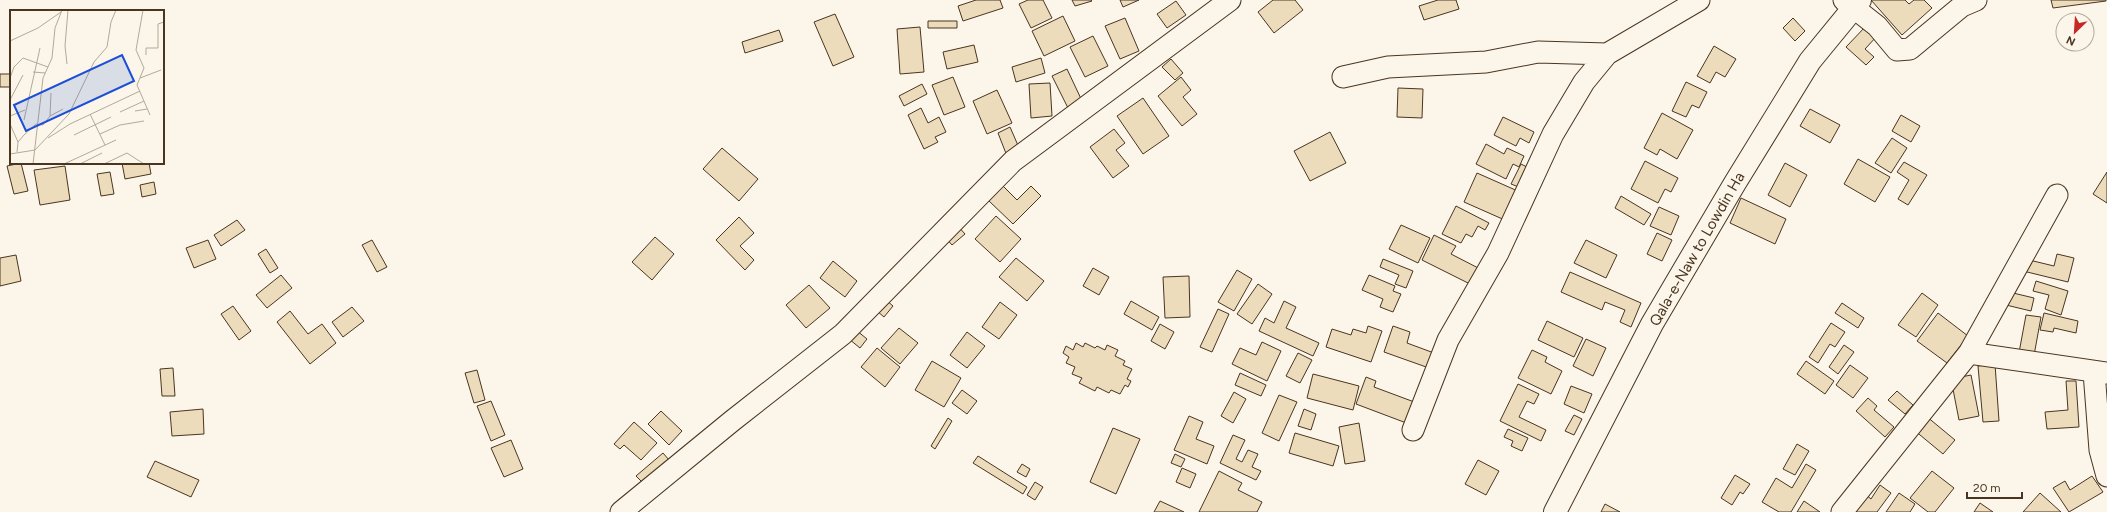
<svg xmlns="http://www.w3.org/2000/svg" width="2107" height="512" viewBox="0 0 2107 512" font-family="Figtree,sans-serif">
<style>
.building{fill:#ecdcbc;stroke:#4a3520}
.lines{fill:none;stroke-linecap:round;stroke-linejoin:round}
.minor-casing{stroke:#4a3520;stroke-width:23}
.major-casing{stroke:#4a3520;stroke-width:24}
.minor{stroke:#fbf6e9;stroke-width:21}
.major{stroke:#fbf6e9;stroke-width:22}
.labels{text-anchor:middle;stroke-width:3;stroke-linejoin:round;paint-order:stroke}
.street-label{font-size:15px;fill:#4a3520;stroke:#fbf6e9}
.inset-road{fill:none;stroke:#b4a999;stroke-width:1}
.view{fill:#1d4ed8;fill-opacity:0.15;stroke:#1d4ed8;stroke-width:2}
.inset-edge{fill:none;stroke:#4a3520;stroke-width:2}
</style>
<rect width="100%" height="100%" fill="#fbf6e9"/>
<!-- building -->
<path class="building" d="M976,0H1000L1003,8L963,21L958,6Z
M1028,0H1043L1052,18L1031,28L1019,4Z
M1072,0H1091L1092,1L1075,6Z
M1120,0H1139L1123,7Z
M1273,0H1295L1303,10L1274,33L1258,12Z
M1438,0H1456L1459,9L1424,20L1419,6Z
M1871,0H1905L1909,4L1914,0H1924L1932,8L1902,35Z
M2051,0H2106V1L2053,8Z
M1176,1L1186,15L1167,28L1157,14Z
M835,14L854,57L833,66L814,22Z
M1063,16L1075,41L1044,56L1032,31Z
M1125,18L1139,51L1120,59L1105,26Z
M1793,18L1805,31L1795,41L1783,28Z
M928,21H957V28H928Z
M1866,26L1877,36L1865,49L1874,57L1866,65L1846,47Z
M920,27L924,72L900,74L897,29Z
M779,30L783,41L745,53L742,42Z
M1093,36L1108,66L1085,77L1070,47Z
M974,45L978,62L947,69L943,52Z
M1714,46L1736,59L1725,77L1716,72L1710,83L1697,76Z
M1041,58L1045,73L1016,82L1012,67Z
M1171,59L1183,73L1175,80L1162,67Z
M1067,69L1083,103L1069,110L1052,76Z
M0,74H11V87H0Z
M953,77L965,107L944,115L932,85Z
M1181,77L1191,90L1183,97L1197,114L1182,126L1158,96Z
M1686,82L1707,92L1699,108L1692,105L1686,117L1672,111Z
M1050,83L1052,116L1031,118L1029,84Z
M922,84L927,94L904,106L899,96Z
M1398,88L1423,89L1422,118L1397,117Z
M997,90L1012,123L987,134L973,101Z
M1143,98L1169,136L1143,154L1117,116Z
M921,108L928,123L939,117L946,132L935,137L938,142L924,149L908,115Z
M1810,109L1840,125L1830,143L1800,126Z
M1662,113L1693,130L1677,159L1660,149L1657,155L1644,148Z
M1901,115L1920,126L1911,142L1892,131Z
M1503,117L1534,132L1529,143L1520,138L1516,146L1494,135Z
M1010,127L1020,150L1007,156L998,133Z
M1114,129L1125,143L1116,150L1129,166L1113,178L1090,147Z
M1330,132L1346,163L1310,181L1294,151Z
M1892,138L1907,148L1891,173L1875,163Z
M1486,144L1504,154L1507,148L1524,156L1519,167L1513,164L1506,179L1476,164Z
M722,148L758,179L739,201L703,169Z
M1858,159L1890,177L1875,202L1844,184Z
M1645,161L1678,178L1671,192L1665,189L1658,203L1631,189Z
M1904,162L1927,175L1908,205L1898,199L1909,180L1897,172Z
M21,163L28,191L14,194L7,166Z
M122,163H149L151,174L125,179Z
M1785,163L1807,175L1790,207L1768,195Z
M1521,164L1533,170L1524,189L1511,184Z
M65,166L70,200L40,205L34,170Z
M110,172L114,194L101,196L97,174Z
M2107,172V203L2093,194Z
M1477,173L1520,192L1507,221L1464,202Z
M154,182L156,194L142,197L140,185Z
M1003,186L1017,200L1031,186L1041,196L1013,224L988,200Z
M1621,196L1651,214L1644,225L1615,208Z
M1741,198L1786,219L1775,244L1730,223Z
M1456,206L1489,223L1485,230L1478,226L1472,237L1466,234L1461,243L1442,234Z
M1659,207L1679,216L1671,235L1650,226Z
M996,216L1021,239L1000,262L975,239Z
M739,217L754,233L740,246L754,260L745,270L716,240Z
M237,220L245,230L221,246L214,235Z
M957,225L965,234L952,245L945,237Z
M1401,225L1430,238L1418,263L1389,249Z
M1657,233L1672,240L1662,261L1647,254Z
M1434,235L1456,246L1451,254L1484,271L1476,287L1422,260Z
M655,237L674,254L652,280L632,262Z
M208,240L216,259L194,268L186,248Z
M372,240L387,267L377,272L362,245Z
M1586,240L1617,255L1606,278L1574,263Z
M266,249L278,268L270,273L258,254Z
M2057,254L2074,258L2068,282L2023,271L2025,259L2054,266Z
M16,255L21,281L0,286V258Z
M1016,258L1044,281L1027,301L999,277Z
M1383,259L1413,271L1406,288L1395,284L1399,275L1380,267Z
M833,261L857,281L845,297L820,278Z
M1093,268L1109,277L1099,295L1083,286Z
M1237,270L1252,279L1234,311L1218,302Z
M1570,272L1641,303L1631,327L1620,322L1625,310L1605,302L1602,310L1561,292Z
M281,275L292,288L267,308L256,295Z
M1369,275L1395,286L1393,291L1401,294L1393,312L1380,307L1383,299L1362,290Z
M1189,276L1190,317L1165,318L1163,277Z
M2036,281L2068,291L2061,315L2045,309L2049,295L2033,291Z
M1258,284L1272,294L1252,324L1237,314Z
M809,285L830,308L806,328L786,305Z
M2009,292L2034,298L2031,311L2006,305Z
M1922,293L1938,305L1916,337L1898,325Z
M886,300L893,306L884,317L877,311Z
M1131,301L1159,317L1152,330L1124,314Z
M1284,301L1296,307L1286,328L1319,343L1313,356L1259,331L1265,318L1274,323Z
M1000,302L1017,315L999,339L982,327Z
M1842,303L1864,318L1858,328L1835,313Z
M233,306L251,331L239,340L221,314Z
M352,307L364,321L343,337L332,322Z
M1218,309L1229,314L1212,352L1200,347Z
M290,311L308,334L322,324L336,343L310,364L277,322Z
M1938,313L1968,336L1947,363L1917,341Z
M2044,313L2078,321L2076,333L2054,328L2053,332L2040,330Z
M2026,315L2041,317L2033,361L2018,358Z
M1547,321L1583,338L1574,357L1538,340Z
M1831,323L1845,332L1835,347L1830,344L1818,363L1809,357Z
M1160,324L1174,332L1165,349L1151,341Z
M1368,326L1382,331L1371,362L1326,347L1332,329L1351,335L1353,329L1366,333Z
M1393,326L1410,332L1407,343L1434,353L1429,368L1384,352Z
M899,328L918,343L900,364L881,348Z
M856,330L867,339L860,348L849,339Z
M967,332L985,346L967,368L950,355Z
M1586,339L1606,348L1593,376L1573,366Z
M1262,342L1281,351L1267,381L1232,364L1240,348L1256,355Z
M1076,343L1083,347L1085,343L1095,348L1097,346L1105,350L1107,345L1118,350L1115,356L1125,361L1123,365L1132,369L1127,379L1131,381L1128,387L1125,385L1120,394L1111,390L1109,393L1097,387L1095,391L1079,383L1082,378L1072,374L1075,367L1066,363L1069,357L1063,353L1066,346L1073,350Z
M1844,345L1854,352L1838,374L1829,367Z
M877,348L900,367L885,387L861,367Z
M1532,350L1547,357L1545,362L1562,371L1551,394L1518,378Z
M1298,353L1312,360L1300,383L1286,376Z
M932,361L961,378L944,407L915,390Z
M1806,361L1834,381L1825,394L1797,374Z
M1995,364L1999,421L1983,422L1978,366Z
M1850,365L1868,378L1853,398L1836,385Z
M173,368L175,396H162L160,369Z
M477,370L485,400L474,403L465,373Z
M1240,373L1266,385L1261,396L1235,385Z
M1313,374L1359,386L1353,410L1307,398Z
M1971,375L1979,416L1959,420L1951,379Z
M1366,377L1376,381L1374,387L1417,403L1409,424L1356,404Z
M2066,381H2076L2079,427L2047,429L2045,412L2068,410Z
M1518,384L1539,394L1534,404L1527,401L1519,417L1546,430L1541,441L1500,421Z
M1571,386L1592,394L1584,413L1564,404Z
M962,390L977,401L967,414L952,403Z
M1897,391L1913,405L1905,414L1888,400Z
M1234,392L1246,399L1233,423L1221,416Z
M1279,395L1297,402L1279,441L1262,433Z
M1868,398L1877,406L1874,410L1894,427L1885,437L1856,411Z
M491,401L505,435L491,441L477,406Z
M203,409L204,434L172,436L170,412Z
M1304,409L1316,414L1311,430L1298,426Z
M661,411L682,431L669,445L648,424Z
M1574,415L1582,419L1574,435L1565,431Z
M1189,416L1203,422L1196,439L1214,446L1207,464L1174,450Z
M1926,416L1955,440L1943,454L1914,430Z
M948,418L952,421L935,449L931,446Z
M634,422L657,443L641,460L624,445L620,449L614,444Z
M1359,423L1365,461L1345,464L1339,427Z
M1113,428L1140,439L1116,494L1090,482Z
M1508,429L1528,438L1522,451L1511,446L1513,441L1504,437Z
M1295,433L1339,446L1333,466L1289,453Z
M1233,435L1245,440L1236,459L1242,462L1248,450L1258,454L1252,467L1261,471L1256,480L1220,463Z
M511,440L523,469L504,477L491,448Z
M1797,444L1809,451L1795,475L1783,469Z
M663,453L669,460L642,482L636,476Z
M1175,454L1185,459L1181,467L1171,463Z
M978,456L1027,487L1023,494L973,463Z
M1478,460L1499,471L1486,495L1465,484Z
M155,461L199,480L191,497L147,477Z
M1022,464L1030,469L1026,477L1017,472Z
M1806,464L1816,470L1791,512H1779L1762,502L1776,478L1792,488Z
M1182,468L1196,474L1190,488L1176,482Z
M1219,471L1242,483L1238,490L1262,502L1257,512H1199Z
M1932,471L1954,488L1935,512H1928L1910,498Z
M1735,475L1750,484L1743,494L1740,492L1732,505L1721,498Z
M2092,476L2103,492L2069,512L2053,488L2065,481L2070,490Z
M1035,482L1043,487L1035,500L1027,495Z
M1880,485L1891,493L1877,512H1857L1854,510L1865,494L1871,499Z
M1899,493L1915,504L1910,512H1886Z
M2040,493L2061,512H2023Z
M1160,501L1184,512H1154Z
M1804,501L1820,512H1797Z
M1980,503L1993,512H1974Z
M1605,504L1620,512H1601Z"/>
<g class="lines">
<!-- minor casing -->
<g class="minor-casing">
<path id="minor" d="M1844,0L1877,26L1897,50L1910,49L1962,6L1976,0
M1343,77L1388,67L1486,62L1538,52L1607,54
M1969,353L2107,373
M2094,372L2100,450L2107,476
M1413,430L1448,340L1498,253L1553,134L1584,82L1607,54L1699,0
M621,512L732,421L843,334L1013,161L1230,0
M1842,512L1969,353L2057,195"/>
</g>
<!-- major casing -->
<g class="major-casing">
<path id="major" d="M1555,512L1652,324L1735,183L1810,61L1860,0"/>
</g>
<!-- minor -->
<use href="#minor" class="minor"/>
<!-- major -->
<use href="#major" class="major"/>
</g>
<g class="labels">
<!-- street labels -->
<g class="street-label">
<text transform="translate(1697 249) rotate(-60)" y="5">Qala-e-Naw to Lowdin Ha</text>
</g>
</g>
<!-- overview -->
<g transform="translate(10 10)">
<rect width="154" height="154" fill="#fbf6e9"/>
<path class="inset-road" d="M133,0L126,40L134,58L127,75L140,105M0,31L28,18L51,2M136,45V38H148V14L154,12M57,54L55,36L58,0M23,62L35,63M0,68L4,57L13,48L38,57M130,68L151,60M0,90L13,65M125,101L137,99M110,102L134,91M80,104L95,135M0,106L15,100M40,106L53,99M14,110L30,38M0,114L8,132M90,124L110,115L134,111M64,125L101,107M38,128L60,114L130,81M7,142L8,132L14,125L26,114L33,115L40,106L41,83M0,144L25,140L59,104L84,52L97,37L101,12L106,0M23,154L33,68L42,48L45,18L52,0M54,154L106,130M70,154L92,143M94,154L117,143L134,154"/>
<path class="view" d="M112,45L124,71L16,121L4,95Z"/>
<rect width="154" height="154" class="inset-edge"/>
</g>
<!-- north arrow -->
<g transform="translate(2075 32) rotate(205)"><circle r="19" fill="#fbf6e9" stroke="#b4a999"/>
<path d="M0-3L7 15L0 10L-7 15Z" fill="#c62828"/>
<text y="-6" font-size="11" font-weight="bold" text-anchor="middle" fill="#4a3520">N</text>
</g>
<!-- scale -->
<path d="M1967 492v6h55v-6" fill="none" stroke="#4a3520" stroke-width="2"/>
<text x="1973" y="492" font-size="12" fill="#4a3520" stroke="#fbf6e9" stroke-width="3" paint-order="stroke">20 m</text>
</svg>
